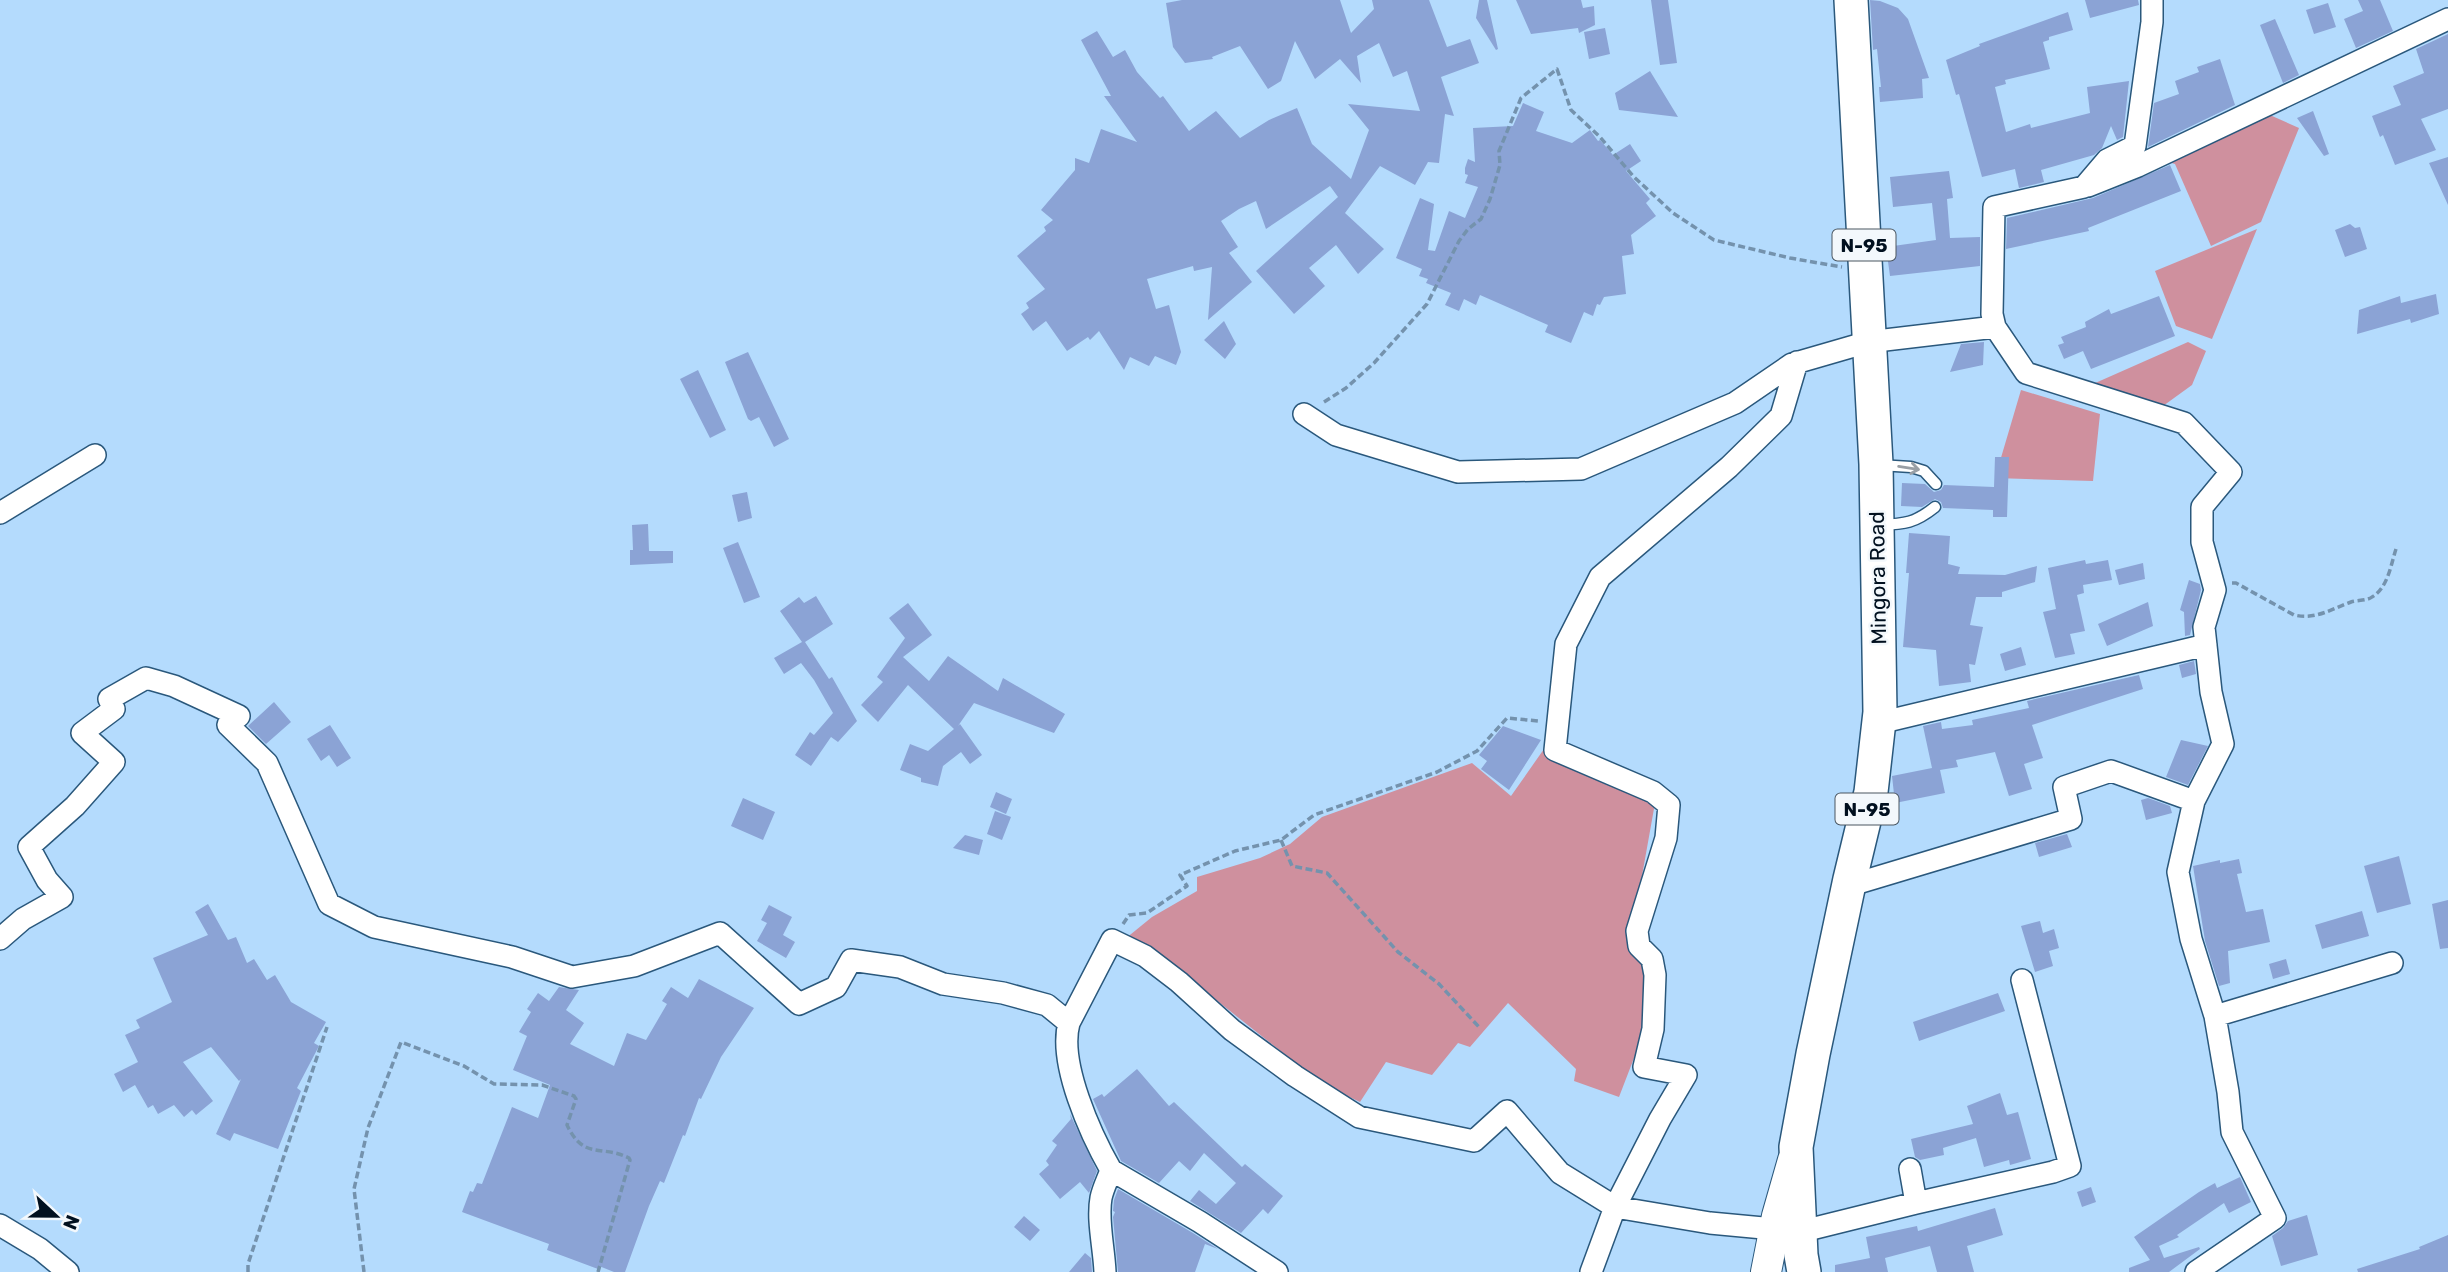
<svg xmlns="http://www.w3.org/2000/svg" width="2448" height="1272" viewBox="0 0 2448 1272" font-family="Rubik,sans-serif">
<style>
.green{fill:#cf909e}
.building{fill:#8ba3d5}
.lines{fill:none;stroke-linecap:round;stroke-linejoin:round}
.service-casing{stroke:#2a587c;stroke-width:13}
.minor-casing{stroke:#2a587c;stroke-width:24}
.secondary-casing{stroke:#2a587c;stroke-width:32}
.primary-casing{stroke:#2a587c;stroke-width:36}
.path{stroke:#7492ad;stroke-width:3.5;stroke-dasharray:7 3.5;stroke-linecap:butt}
.service{stroke:#fff;stroke-width:10}
.minor{stroke:#fff;stroke-width:21}
.secondary{stroke:#fff;stroke-width:30}
.primary{stroke:#fff;stroke-width:33}
.oneway{stroke:#999fa5}
.labels{text-anchor:middle;stroke-width:5;stroke-linejoin:round;paint-order:stroke}
.shield{fill:#f3f8fc;stroke:#4a5661;stroke-width:2}
.shield-label{font-size:19px;font-weight:bold;fill:#01101f}
.street-label{font-size:21px;fill:#01101f;stroke:#f3f8fc}
</style>
<rect width="100%" height="100%" fill="#b4dbfd"/>
<!-- green -->
<path class="green" d="M2263,112L2299,128L2261,222L2211,246L2175,164L2165,161Z
M2257,229L2212,339L2176,326L2155,271Z
M2188,342L2206,351L2192,385L2163,406L2093,384Z
M2021,390L2100,414L2093,481L1995,478Z
M1544,749L1655,803L1630,943L1644,967V1032L1619,1097L1574,1081L1576,1069L1508,1003L1470,1047L1458,1043L1432,1075L1386,1062L1360,1102L1322,1084L1196,984L1125,939L1152,917L1197,891V877L1260,858L1290,844L1322,817L1472,763L1511,796Z"/>
<!-- building -->
<path class="building" d="M1182,0H1340L1351,33L1374,9L1372,0H1429L1447,47L1470,39L1479,63L1441,77L1454,116L1445,114L1439,163L1428,162L1415,185L1380,166L1345,213L1384,249L1358,274L1336,245L1309,268L1325,286L1294,314L1256,271L1338,197L1330,186L1266,229L1256,201L1239,209L1221,221L1238,247L1229,253L1252,282L1208,320L1212,267L1194,271L1193,266L1147,279L1156,309L1169,305L1181,352L1176,365L1155,356L1149,366L1130,357L1124,370L1099,331L1090,340L1088,337L1067,351L1046,321L1033,331L1021,314L1029,308L1026,303L1045,289L1017,256L1046,231L1044,227L1053,220L1041,210L1075,170V158L1089,163L1101,129L1137,142L1104,96H1111L1081,40L1097,31L1113,57L1125,50L1137,72L1160,98L1163,96L1189,131L1216,111L1240,138L1269,120L1297,108L1312,144L1351,179L1369,130L1348,104L1420,111L1407,71L1393,77L1379,43L1357,56L1361,83L1340,59L1315,79L1295,41L1281,81L1268,89L1240,46L1212,57L1213,59L1185,63L1173,47L1166,3Z
M1479,0H1487L1498,49L1496,50L1476,18Z
M1516,0H1581L1583,8L1594,6L1595,25L1579,33L1578,28L1531,34Z
M1651,0H1668L1677,63L1660,65Z
M1870,0L1880,1L1898,8L1908,19L1929,78L1922,79L1923,98L1880,102L1879,87H1881L1877,49L1873,50Z
M2085,0H2138L2139,5L2090,18Z
M2358,0H2380L2393,31L2356,48L2344,19L2363,11Z
M2328,3L2336,27L2314,34L2306,10Z
M2068,12L2073,30L2049,37V40L2043,42L2050,69L2005,80L2006,84L1995,87L2006,132L2030,124L2031,128L2090,113L2087,87L2129,81L2123,137L2117,140L2111,126L2102,148L2094,155L2041,170L2044,182L2019,188L2015,169L1982,177L1959,94L1956,95L1946,60L1980,46L1979,44Z
M2275,19L2299,75L2283,83L2260,25Z
M1605,28L1610,54L1589,59L1584,32Z
M2448,34V109L2421,119L2436,150L2395,165L2383,135L2380,137L2372,116L2401,105L2393,86L2424,73L2416,49Z
M2220,59L2235,105L2148,147L2154,103L2179,94L2175,81L2199,72L2197,67Z
M1650,71L1678,117L1619,110L1615,93Z
M1523,103L1544,112L1536,131L1572,143L1590,130L1598,141L1600,140L1613,155L1630,144L1641,161L1626,171L1650,199L1646,203L1656,216L1631,235L1634,254L1622,256L1626,294L1604,297L1600,305L1597,304L1593,316L1584,312L1571,343L1545,332L1548,325L1480,295L1476,305L1464,299L1459,311L1445,305L1451,293L1426,283L1428,279L1419,276L1422,269L1396,258L1420,198L1434,204L1428,250L1435,251L1449,211L1465,218L1478,187L1465,183L1468,175L1465,174V168L1468,159L1475,162L1473,128L1513,126Z
M2313,111L2329,154L2324,156L2297,118Z
M2448,157V205L2429,163Z
M2170,165L2181,191L2088,228L2089,231L2006,249L2007,218L2093,198Z
M1949,171L1953,198L1947,199L1950,238L1980,237V266L1890,276L1886,247L1936,240L1932,203L1893,207L1890,177Z
M2350,224L2355,228L2360,227L2367,249L2345,257L2335,230Z
M2436,294L2439,314L2411,323L2410,319L2357,334L2359,310L2400,296L2401,303Z
M2159,296L2175,336L2091,369L2083,351L2064,359L2058,345L2064,343L2061,337L2086,327L2085,322L2109,309L2111,314Z
M1224,321L1236,344L1225,359L1204,340Z
M1984,342L1983,365L1950,372L1961,344Z
M748,352L789,439L774,447L759,417L751,421L748,419L725,362Z
M698,370L726,430L710,438L680,379Z
M1995,457H2009L2007,517H1993V510L1943,508L1941,502L1935,499L1922,507L1901,506L1902,483L1925,484L1934,492L1941,490L1944,485L1994,487Z
M747,492L752,518L738,522L732,495Z
M648,524L649,551H673V563L630,565V550H633L632,525Z
M1909,533L1950,536L1948,564L1960,567L1958,574L2005,575L2037,566L2035,582L2002,592V597H1976L1970,625L1983,627L1975,665L1969,664L1971,682L1939,686L1936,650L1903,647L1909,573H1906Z
M738,542L760,597L744,603L723,548Z
M2085,560L2086,564L2108,560L2112,580L2083,585L2084,593L2077,595L2085,631L2070,634L2075,654L2055,658L2043,612L2056,609L2048,568Z
M2143,563L2145,579L2119,585L2115,570Z
M2189,580L2200,584L2201,590L2190,635L2185,636L2184,612L2180,610Z
M816,596L833,624L805,642L829,679L832,677L857,721L838,742L831,737L811,766L795,755L810,732L814,735L833,713L814,680L801,663L784,674L774,658L802,642L780,611L799,597L804,603Z
M2148,602L2153,626L2107,646L2098,624Z
M908,603L932,635L903,657L929,681L948,656L998,691L1003,678L1065,714L1054,733L974,703L958,726L960,724L982,755L970,764L961,752L943,766L938,786L921,782V778L900,770L910,744L928,751L954,729L908,685L878,722L861,705L883,682L877,677L905,638L889,618Z
M2021,647L2026,665L2005,671L2000,654Z
M2194,661L2196,674L2182,678L2179,665Z
M2139,675L2143,689L2032,725L2043,758L2024,764L2032,789L2009,796L1995,752L1956,760L1958,767L1940,770L1945,793L1895,803L1892,776L1932,768L1923,726L1941,722L1942,729L1973,725L1972,720L2029,708L2027,701Z
M274,702L291,722L266,744L248,726Z
M330,725L351,758L337,767L329,755L321,761L307,739Z
M1503,726L1541,740L1509,790L1481,769L1487,761L1479,755Z
M2181,740L2208,746L2188,785L2166,777Z
M996,792L1012,799L1006,814L990,807Z
M743,798L775,812L763,840L731,826Z
M2148,798L2170,806L2172,813L2146,820L2141,800Z
M995,811L1011,817L1002,840L987,834Z
M2067,834L2072,847L2039,857L2035,843Z
M965,835L983,840L979,855L953,848Z
M2399,856L2411,904L2377,913L2364,866Z
M2239,859L2242,873L2237,874L2246,912L2263,909L2270,942L2228,951L2230,983L2219,986L2205,941L2193,866L2220,860V863Z
M2448,900V948L2440,949L2432,904Z
M208,904L228,940L236,937L247,963L254,959L267,980L275,975L291,1002L326,1022L314,1043L319,1046L297,1088L301,1091L278,1149L234,1133L230,1141L216,1134L241,1079L239,1081L211,1047L183,1062L213,1101L196,1115L192,1110L184,1117L174,1105L158,1114L153,1105L148,1108L135,1085L123,1092L114,1074L138,1062L125,1035L140,1028L136,1020L172,1002L153,958L208,935L195,912Z
M769,905L792,917L783,935L795,942L786,958L757,941L767,923L761,920Z
M2362,911L2369,936L2322,949L2315,925Z
M2040,921L2043,933L2054,929L2059,948L2049,951L2053,966L2035,972L2021,926Z
M2286,959L2290,974L2273,979L2269,964Z
M699,979L754,1008L721,1057L701,1099L699,1098L685,1136L683,1135L664,1183L660,1181L649,1206L625,1272H614L599,1266L598,1269L547,1250L549,1244L462,1212L470,1191L473,1192L477,1183L482,1184L512,1107L538,1118L550,1085L513,1070L527,1036L519,1032L531,1012L527,1009L538,993L549,1001L559,987L579,990L566,1010L584,1023L570,1044L614,1066L627,1033L646,1040L667,1004L662,1001L671,987L688,998Z
M1998,993L2005,1011L1919,1041L1913,1022Z
M1137,1069L1169,1106L1174,1102L1242,1167L1245,1164L1283,1196L1268,1214L1263,1209L1241,1233L1190,1201L1199,1190L1216,1204L1236,1183L1204,1153L1190,1171L1179,1161L1159,1183L1121,1161L1093,1099L1102,1094L1104,1097Z
M2000,1093L2007,1115L2018,1112L2031,1159L2010,1165L2009,1160L1984,1167L1976,1138L1943,1148L1944,1155L1920,1160L1915,1157L1911,1139L1973,1124L1967,1106Z
M1070,1114L1097,1171L1089,1193L1080,1182L1060,1199L1039,1174L1049,1165L1046,1161L1057,1145L1052,1141L1071,1119Z
M2240,1177L2251,1202L2229,1213L2224,1203L2177,1235L2179,1237L2159,1246L2164,1258L2199,1247L2200,1249L2169,1272H2129V1268L2150,1260L2134,1237L2199,1192L2215,1183L2217,1188Z
M2091,1187L2096,1202L2082,1207L2077,1192Z
M1118,1189L1193,1233L1218,1249L1205,1244L1195,1272H1118L1113,1217L1115,1212L1113,1211L1114,1200Z
M1995,1208L2003,1235L1967,1246L1974,1272H1937L1930,1246L1885,1258L1888,1272H1835V1265L1870,1258L1866,1237L1917,1226L1918,1231Z
M2307,1215L2318,1255L2281,1266L2272,1236L2283,1228L2288,1221Z
M1024,1216L1040,1230L1030,1241L1014,1227Z
M2448,1235V1272H2358L2357,1269L2420,1249L2419,1247Z
M1085,1253L1091,1258L1092,1272H1069Z"/>
<g class="lines">
<!-- service casing -->
<g class="service-casing">
<path id="service" d="M1879,465L1911,467L1924,471L1936,484
M1880,525C1905,524 1915,523 1935,507"/>
</g>
<!-- minor casing -->
<g class="minor-casing">
<path id="minor" d="M2088,186L2138,166L2448,19
M1995,327L2026,373L2184,423L2231,472L2202,507V542L2215,590L2204,627L2211,692L2223,744L2194,801L2178,872L2191,939L2215,1016L2228,1092L2232,1132L2275,1218L2196,1272
M1304,414L1336,435L1458,472L1581,469L1735,403L1792,364L1868,342L1995,327L1992,314L1994,207L2084,187L2107,160L2135,146L2152,22V0
M0,513L95,455
M1879,723L2206,645
M1848,886L2071,819L2064,787L2111,771L2194,801
M0,939L23,919L62,897L47,880L29,847L75,806L114,762L82,733L114,709L109,699L146,678L174,686L239,716L228,725L267,763L329,904L374,927L512,957L572,977L634,966L720,933L799,1004L836,987L851,960L900,967L943,984L1003,993L1047,1005L1069,1023C1058,1063 1091,1135 1111,1170C1108,1179 1103,1188 1101,1198C1097,1220 1104,1248 1105,1272
M2215,1016L2392,963
M1069,1023L1112,940L1145,956L1179,982L1232,1030L1295,1076L1359,1117L1474,1141L1507,1111L1560,1173L1615,1207L1710,1223L1774,1229
M1910,1169L1916,1203
M1111,1170L1200,1222L1277,1272
M0,1225L40,1249L68,1272
M1799,1232L1916,1203L2053,1172L2070,1166L2022,980
M1591,1272L1615,1207L1660,1119L1686,1075L1644,1067L1653,1029L1655,975L1652,959L1639,946L1637,931L1666,838L1669,805L1653,792L1555,750L1566,644L1600,577L1729,467L1781,416L1797,362"/>
</g>
<!-- secondary casing -->
<g class="secondary-casing">
<path id="secondary" d="M1766,1272L1777,1216L1793,1160"/>
</g>
<!-- primary casing -->
<g class="primary-casing">
<path id="primary" d="M1804,1272L1801,1255L1796,1147L1813,1054L1850,879L1871,792L1880,712L1876,464L1851,0"/>
</g>
<!-- path -->
<path class="path" d="M1324,402L1346,388L1374,363L1427,304L1459,241L1468,229L1481,219L1490,199L1500,165L1499,151L1521,98L1557,69L1571,110L1600,137L1633,176L1673,213L1714,240L1790,258L1842,267
M2232,583H2236L2294,615C2316,620 2331,609 2351,602C2357,600 2367,601 2372,597C2388,588 2391,564 2396,549
M1281,840L1292,866L1327,873L1398,952L1439,984L1479,1027
M1123,924L1129,915L1147,913L1187,886L1180,875L1235,851L1281,840L1314,815L1437,772L1477,751L1507,718L1538,721
M248,1272V1264L327,1027
M364,1272L354,1189L368,1128L401,1042L464,1066L494,1084L542,1085L574,1096L576,1099L567,1125C584,1161 602,1144 629,1158L630,1160L598,1272"/>
<!-- service -->
<use href="#service" class="service"/>
<!-- minor -->
<use href="#minor" class="minor"/>
<!-- secondary -->
<use href="#secondary" class="secondary"/>
<!-- primary -->
<use href="#primary" class="primary"/>
</g>
<!-- one-way arrows -->
<defs><path id="oneway-shaft" d="M-6 0H5M1.5-3L5.5 0L1.5 3" fill="none" stroke-width="1.6" stroke-linecap="round" stroke-linejoin="round" transform="scale(1.75)"/></defs>
<use class="oneway" href="#oneway-shaft" transform="translate(1909 468) rotate(9)"/>
<g class="labels">
<!-- shield labels -->
<g class="shield">
<rect x="1832.5" y="229.5" width="63" height="31" rx="5"/>
<rect x="1835.5" y="793.5" width="63" height="31" rx="5"/>
</g>
<g class="shield-label">
<text x="1864" y="252">N-95</text>
<text x="1867" y="816">N-95</text>
</g>
<!-- street labels -->
<g class="street-label">
<text transform="translate(1878 578) rotate(-91)" y="7">Mingora Road</text>
</g>
</g>
<!-- north arrow -->
<g transform="translate(56 1216) rotate(112)" stroke="#f3f8fc" stroke-width="5" paint-order="stroke">
<path d="M0-5L12 26L0 18L-12 26Z" fill="#01101f"/>
<text y="-10" font-size="19" font-weight="bold" text-anchor="middle" fill="#01101f">N</text>
</g>
</svg>
